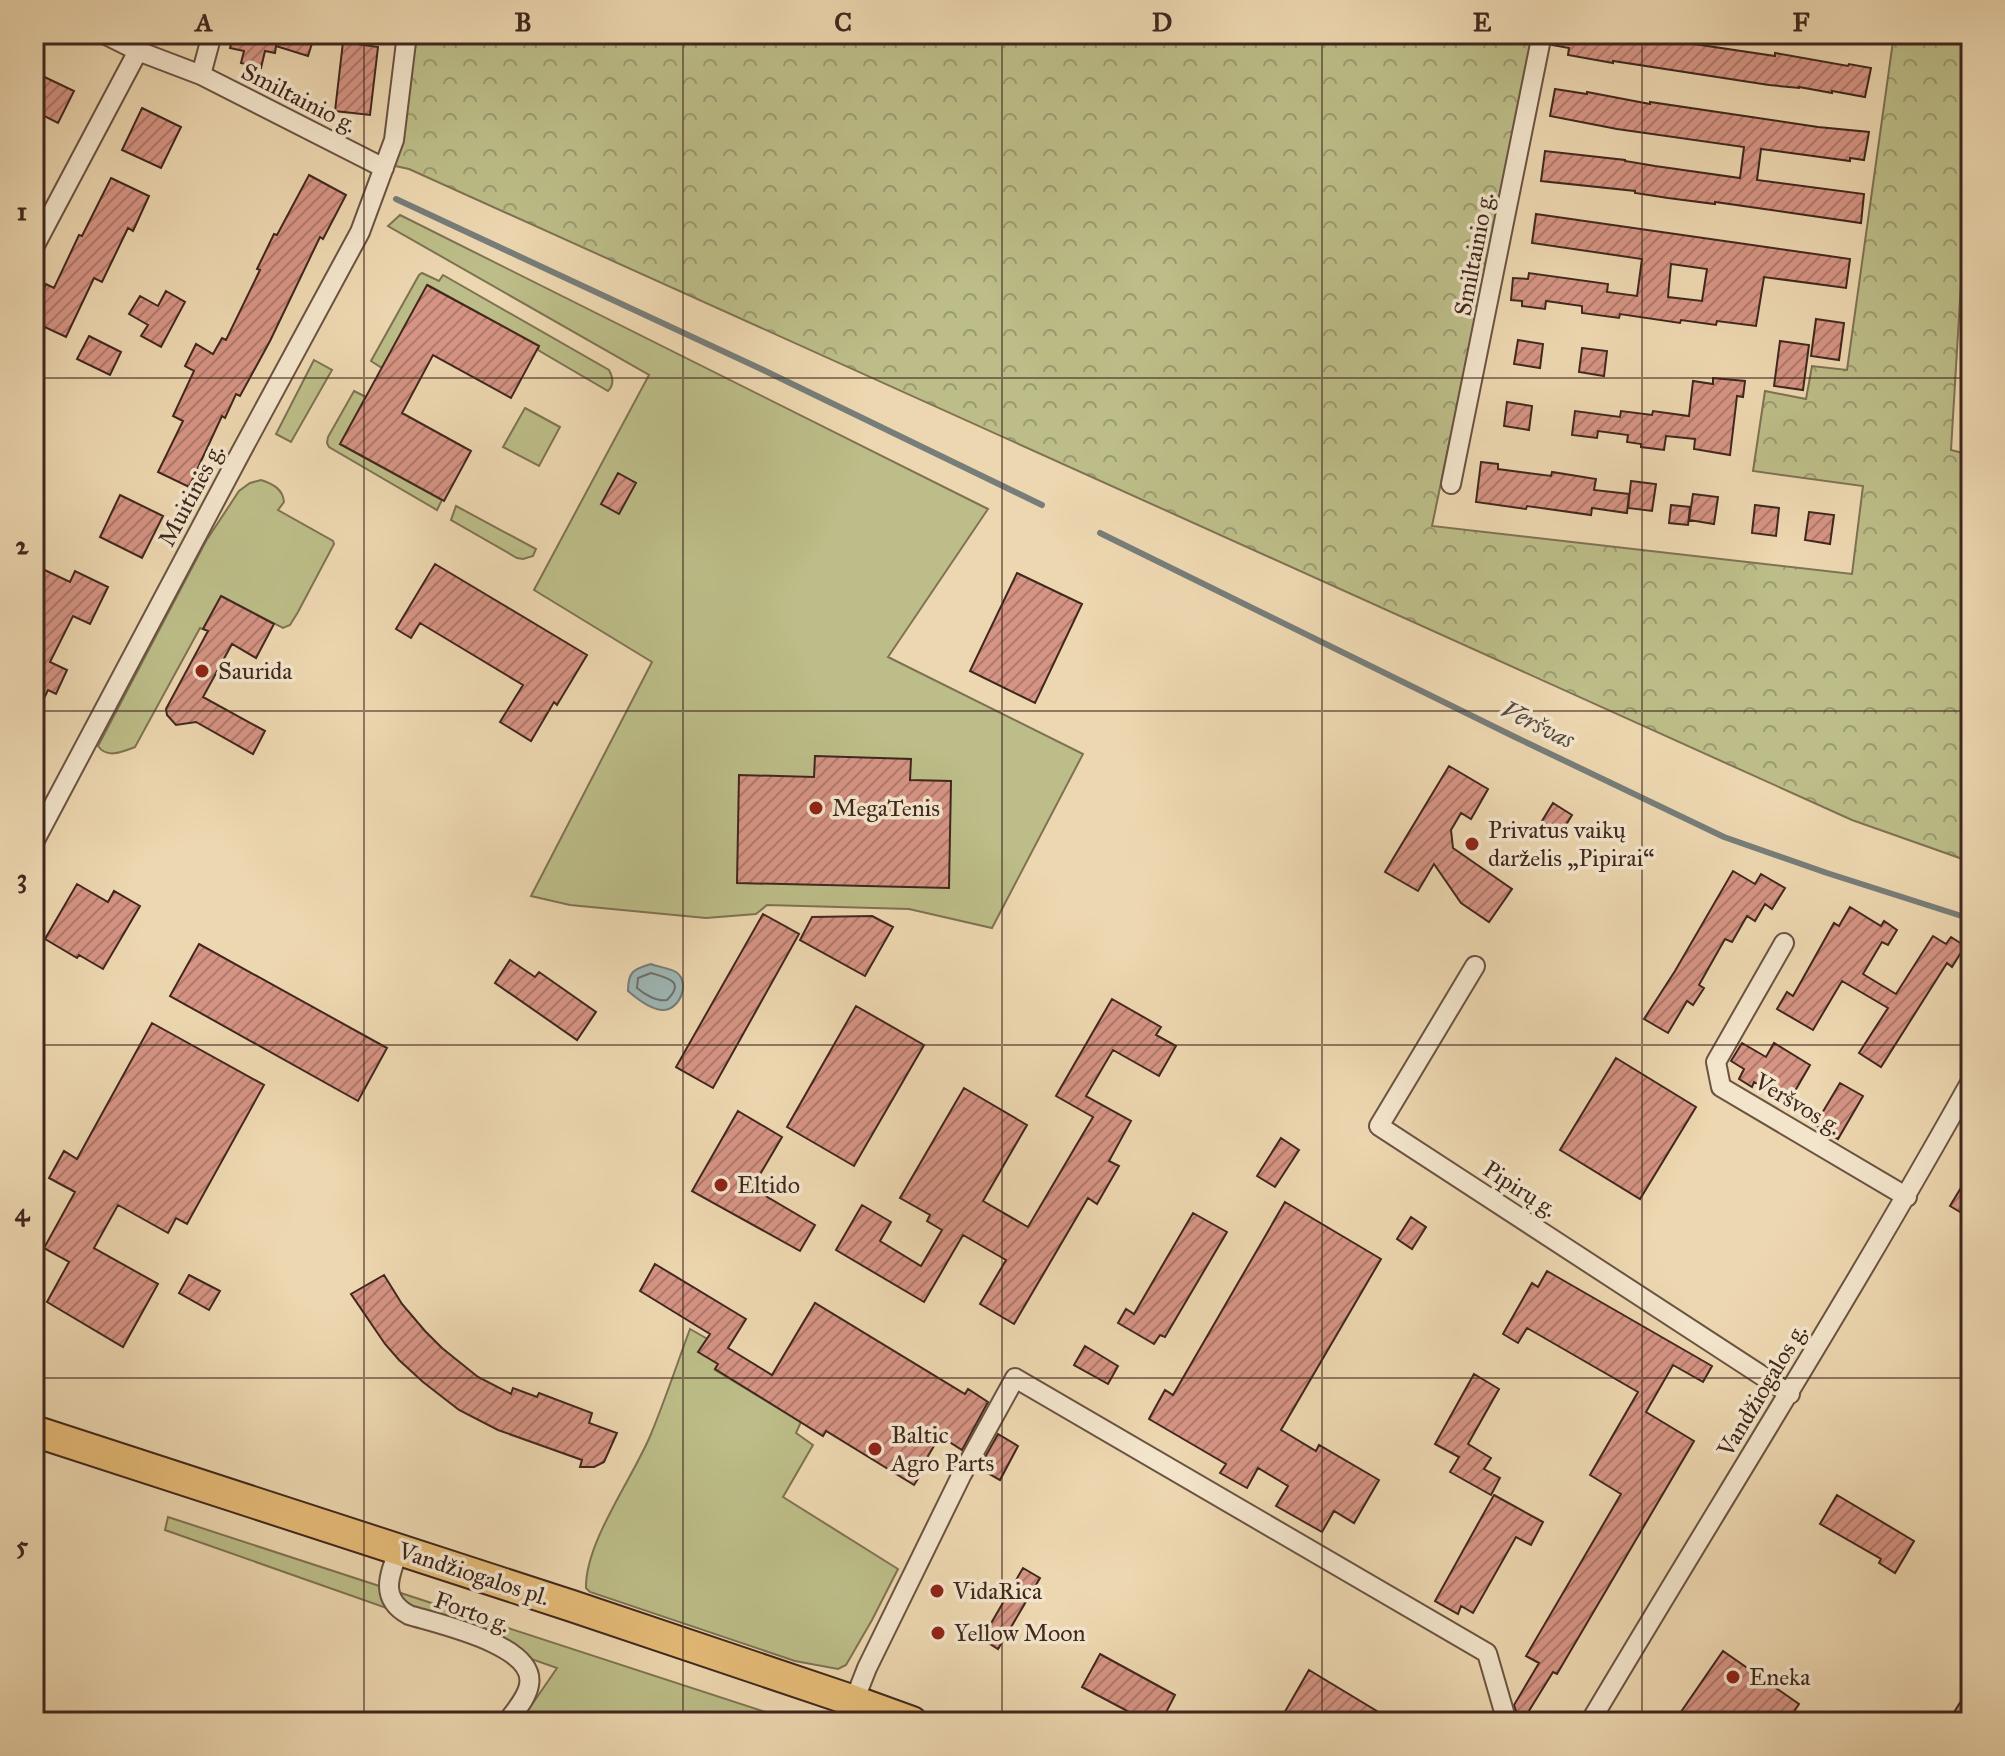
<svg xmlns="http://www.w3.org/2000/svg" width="2005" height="1756" viewBox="0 0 2005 1756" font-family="'IM FELL Great Primer',serif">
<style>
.grass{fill:#bcbd88;stroke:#7e7253;stroke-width:2}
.forest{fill:url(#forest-crowns);stroke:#7e7253;stroke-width:2}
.water{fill:#9cb7b5;stroke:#777d79;stroke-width:2}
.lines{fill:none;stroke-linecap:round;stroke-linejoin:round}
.shore{stroke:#6e6f6a;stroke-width:2}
.stream{stroke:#777d79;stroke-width:6}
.building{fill:url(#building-hatch);stroke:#40271e;stroke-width:2;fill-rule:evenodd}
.street-casing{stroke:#6b5342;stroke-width:22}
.primary-casing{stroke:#40271e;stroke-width:34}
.street{stroke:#f3e5cc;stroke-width:18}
.primary{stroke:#e6bc78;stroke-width:30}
.grid{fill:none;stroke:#40271e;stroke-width:2;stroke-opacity:0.55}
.poi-dot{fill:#8f2418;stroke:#f3e5cc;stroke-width:3}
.labels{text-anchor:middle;stroke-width:7;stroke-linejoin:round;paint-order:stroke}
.street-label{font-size:24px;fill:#40271e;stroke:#f3e5cc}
.poi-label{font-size:24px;fill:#40271e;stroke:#f3e5cc;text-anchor:start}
.water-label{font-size:26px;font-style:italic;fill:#574b44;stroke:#f3e5cc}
.neatline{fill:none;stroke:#40271e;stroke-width:3}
.grid-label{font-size:26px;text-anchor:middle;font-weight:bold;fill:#40271e}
</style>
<defs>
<pattern id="forest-crowns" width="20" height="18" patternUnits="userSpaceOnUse" patternTransform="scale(2)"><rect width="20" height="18" fill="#bcbd88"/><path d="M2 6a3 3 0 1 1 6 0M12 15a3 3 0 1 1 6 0" fill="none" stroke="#9a9a6f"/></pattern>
<pattern id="building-hatch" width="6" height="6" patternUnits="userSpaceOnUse" patternTransform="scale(2)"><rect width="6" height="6" fill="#d69484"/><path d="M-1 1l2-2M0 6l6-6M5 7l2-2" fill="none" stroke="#af796b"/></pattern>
</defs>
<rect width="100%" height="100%" fill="#edd7b0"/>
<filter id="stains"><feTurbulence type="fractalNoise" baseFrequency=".0025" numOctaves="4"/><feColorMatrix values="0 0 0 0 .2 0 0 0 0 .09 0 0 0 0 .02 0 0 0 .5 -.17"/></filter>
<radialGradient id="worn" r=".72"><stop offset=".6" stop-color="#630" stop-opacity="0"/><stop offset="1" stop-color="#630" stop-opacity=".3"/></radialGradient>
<!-- grass -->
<path class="grass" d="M400,215L988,509L888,657L1083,754L992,928L909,909L767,905L756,914L706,918L570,905L531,896L652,662L534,590L649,375L388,226Z
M422,273L439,281L443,275L609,370C613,377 614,385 608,391L538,350L539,346L428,285L382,368L371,361L419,275Z
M314,360L332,370L291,442L276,434Z
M354,391L366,397L340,444L442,500L437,510L329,447L327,443L328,437Z
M525,408L560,427L539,466L503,447Z
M261,480C273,484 283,489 284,502L278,510L333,541L334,544L298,612L290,625L283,628L221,596L203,629L200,628L135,747C122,752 107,759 98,746L206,541L239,491L250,483Z
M456,506L536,549L533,556L523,559L517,558L451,520Z
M690,1329L727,1350L715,1370L801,1422L796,1433L813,1445L783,1497L898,1569L872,1620L846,1665L838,1669L795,1661L590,1592L586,1588C585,1542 633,1478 651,1434C665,1400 677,1364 690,1329Z
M168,1517L796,1722H520L557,1668L165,1530Z"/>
<!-- forest -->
<path class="forest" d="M413,34H1534L1432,526L1852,574L1863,486L1753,471L1765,391L1806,399L1812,366L1847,370L1894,34H1971V118L1951,450L1971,455V862L1852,820L409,169L395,166Z"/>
<!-- water -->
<path class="water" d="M651,964C658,967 669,968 676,972C691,982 680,1011 662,1010C650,1009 636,998 628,991C628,972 633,969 651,964Z"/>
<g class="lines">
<!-- shore -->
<path class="shore" d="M651,973C667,978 686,981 667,1000C657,1002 644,994 637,988L638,978Z"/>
<!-- stream -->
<path class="stream" d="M396,199L759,368L1042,505
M1100,533L1515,737L1724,837L1827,873L1971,919"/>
</g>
<!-- building -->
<path class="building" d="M234,34H315L308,56L276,46L275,53L265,51L261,68L241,63L244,51L230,48Z
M1554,34H1627L1775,56V53L1848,66L1849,64L1871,68L1865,97L1832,91V93L1799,87V88L1769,85L1613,61V63L1568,55L1569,48L1552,45Z
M343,42L378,47L370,115L335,111Z
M34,72L74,91L58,123L34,111Z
M1555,89L1587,94V92L1650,104V102L1818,127L1869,132L1864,160L1850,158V161L1761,149L1757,180L1864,194L1861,223L1715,202V204L1668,198L1635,193V191L1541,181L1545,151L1625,160V161L1655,166L1740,178L1744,147L1617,129L1550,116Z
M142,108L181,127L161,168L122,150Z
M309,175L346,195L323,239L320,237L270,341L240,396L236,394L225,418L222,416L189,487L158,472L183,421L173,416L194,371L185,366L196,344L213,354L222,338L226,340L260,270L257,269L274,234L277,235Z
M111,178L149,196L133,231L128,228L102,282L94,278L66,337L34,322V310L46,284L54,288L79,235L82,236Z
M1536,214L1850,259L1846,288L1764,277L1756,326L1717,321L1716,325L1681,320L1680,323L1620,314L1619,318L1582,313V306L1546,301L1545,309L1522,306V301L1511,300L1513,278L1528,279L1529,273L1608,284L1607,292L1637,296L1642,259L1532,243ZM1671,264L1707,269L1702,301L1668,297Z
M427,285L539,346L511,398L433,355L402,413L471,451L444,501L340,444Z
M166,291L185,302L161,347L141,336L148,325L129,314L140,296L158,306Z
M1816,319L1844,323L1839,360L1811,356Z
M89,336L121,352L110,375L77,359Z
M1518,340L1543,344L1540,368L1514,364Z
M1780,341L1809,345L1803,390L1774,386Z
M1582,348L1607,351L1604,376L1579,372Z
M1713,378L1745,381L1743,397L1737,396L1730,455L1694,449L1695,439L1666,436L1664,450L1641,447V444L1627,442L1628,435L1598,431L1597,438L1572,435L1575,411L1620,417L1621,411L1652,415L1653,411L1689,416L1693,381L1713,384Z
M1507,402L1532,406L1529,430L1504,426Z
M1481,462L1498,464V469L1551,476L1552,472L1596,479L1594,490L1629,494L1627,513L1592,508L1591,515L1527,506L1526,509L1476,502Z
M618,473L636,483L619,514L601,504Z
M1631,481L1656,484L1652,511L1628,508Z
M1693,494L1718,497L1714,524L1689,520Z
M120,495L163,516L142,558L100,537Z
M1671,505L1690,507L1688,525L1669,523Z
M1755,505L1779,508L1776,536L1752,533Z
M1809,512L1834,515L1830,544L1805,540Z
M435,564L587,655L557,705L554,702L531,741L500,722L523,685L420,623L411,638L396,629Z
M34,565L70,582L75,571L108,587L90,624L73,616L50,662L67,670L56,694L48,690L34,719Z
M1017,573L1082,604L1035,703L970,671Z
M221,596L274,624L256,658L232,644L203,697L265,731L253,754L196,722L176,725L167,715L166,709L208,631L203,629Z
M815,756L911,759L910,780L951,781L949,888L737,883L739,775L814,777Z
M1449,766L1488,789L1471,819L1461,813L1451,830L1453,848L1512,889L1489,922L1461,903L1434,864L1418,891L1385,872Z
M1553,803L1572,815L1561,833L1542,821Z
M1733,871L1755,884L1761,874L1785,888L1772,909L1765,904L1755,921L1747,916L1732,942L1725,939L1699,985L1704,988L1693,1005L1687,1001L1668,1033L1644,1019L1675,971Z
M77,884L108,902L114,891L140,906L103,969L79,955L77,958L45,939Z
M1850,907L1881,926L1884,921L1897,930L1888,945L1882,942L1863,974L1896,994L1933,936L1946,944L1951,937L1965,946L1952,967L1947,963L1881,1067L1859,1053L1888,1008L1842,981L1813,1030L1777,1009L1787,992L1793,996L1834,923L1839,926Z
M763,914L799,934L713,1088L676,1067Z
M872,916L893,927L865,976L800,940L812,917Z
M199,944L387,1048L358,1101L170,996Z
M510,960L535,977L539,972L596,1012L577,1040L495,983Z
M1112,999L1161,1027L1156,1035L1176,1046L1159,1076L1113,1050L1086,1096L1131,1121L1109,1161L1119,1166L1097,1204L1088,1198L1014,1324L980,1304L1006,1260L963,1235L924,1302L836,1250L862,1205L891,1222L880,1241L921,1266L942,1230L927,1221L930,1215L900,1198L964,1088L1027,1125L983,1201L1028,1227L1093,1117L1056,1096Z
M856,1006L924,1045L854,1166L787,1127Z
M152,1023L264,1085L187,1224L176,1218L168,1233L118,1205L94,1248L158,1284L123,1347L47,1302L69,1262L44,1248L75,1192L49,1178L64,1151L77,1159Z
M1742,1043L1766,1057L1774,1043L1810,1065L1788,1103L1754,1082L1752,1087L1739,1079L1744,1069L1731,1061Z
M1616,1058L1696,1107L1640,1199L1560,1150Z
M1840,1083L1863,1096L1838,1139L1815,1125Z
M738,1111L782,1137L752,1188L815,1225L800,1251L692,1191Z
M1281,1138L1299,1150L1275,1187L1257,1176Z
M1971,1171V1205L1965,1215L1950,1206Z
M1285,1202L1381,1259L1281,1430L1316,1451L1319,1445L1379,1480L1354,1523L1334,1511L1322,1532L1276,1506L1288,1486L1258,1468L1247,1488L1220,1473L1226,1464L1149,1419L1165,1390L1173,1395Z
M1193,1213L1227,1232L1165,1337L1160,1335L1154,1344L1118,1323L1126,1309L1134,1314Z
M1411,1217L1426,1227L1412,1249L1397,1239Z
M655,1264L746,1319L728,1348L772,1375L815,1303L965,1394L968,1389L988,1402L962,1450L940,1436L922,1466L925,1468L914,1485L826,1431L823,1436L715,1369L718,1364L698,1352L710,1334L640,1291Z
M1547,1271L1712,1366L1703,1382L1673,1365L1646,1412L1694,1441L1557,1674L1553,1672L1522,1722L1519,1720L1514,1705L1539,1663L1526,1656L1621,1494L1590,1475L1638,1392L1527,1328L1518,1343L1503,1334L1532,1283L1538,1287Z
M189,1275L220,1291L209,1310L179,1293Z
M384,1275L402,1304L425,1331L442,1348L478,1377L511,1394L513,1388L537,1397L539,1393L592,1413L589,1423L617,1433L604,1462L594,1467H580L582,1460L498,1430L459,1410L423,1382L399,1360L385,1344L351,1294Z
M1085,1346L1118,1366L1108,1384L1074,1365Z
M1474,1374L1499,1389L1468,1444L1491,1458L1484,1469L1500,1478L1491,1495L1450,1472L1459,1457L1435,1444Z
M998,1434L1018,1446L1000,1480L979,1468Z
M1494,1495L1543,1522L1531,1545L1516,1537L1473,1613L1461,1606L1458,1614L1435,1601Z
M1837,1495L1914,1541L1895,1573L1879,1563L1881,1559L1820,1524Z
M1023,1568L1040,1578L998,1649L982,1639Z
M1723,1651L1799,1704L1787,1722H1674Z
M1100,1654L1175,1695L1161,1722H1148L1082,1687Z
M1309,1670L1395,1722H1279Z
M1971,1685V1722H1948Z"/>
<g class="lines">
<!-- street casing -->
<g class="street-casing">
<path id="street" d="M104,34L138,51L201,75L384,168
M201,75L212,34
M34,247L138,51
M1451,484L1542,34
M34,842L241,452L360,232L394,140L407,34
M1784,943L1716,1062L1721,1087L1907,1197
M1475,966L1379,1126L1790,1394
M399,1550C389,1575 379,1599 409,1615C438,1624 537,1645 529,1685C527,1698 515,1711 507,1722
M854,1701L867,1668L961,1476L1015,1378L1487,1653L1507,1722
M1590,1722C1717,1508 1850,1298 1971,1081"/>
</g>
<!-- primary casing -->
<g class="primary-casing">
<path id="primary" d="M34,1431L572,1606L854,1701L912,1722"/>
</g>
<!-- street -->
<use href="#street" class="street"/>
<!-- primary -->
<use href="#primary" class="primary"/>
</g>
<!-- grid -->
<path class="grid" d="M364,34V1722M683,34V1722M1002,34V1722M1322,34V1722M1642,34V1722M34,378H1971M34,711H1971M34,1045H1971M34,1378H1971"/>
<!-- markers -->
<g class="poi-dot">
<circle cx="202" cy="671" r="8"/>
<circle cx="816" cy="808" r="8"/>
<circle cx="1472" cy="844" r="8"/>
<circle cx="721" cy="1185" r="8"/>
<circle cx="875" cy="1449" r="8"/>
<circle cx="937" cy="1591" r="8"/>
<circle cx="938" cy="1633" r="8"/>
<circle cx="1733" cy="1677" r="8"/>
</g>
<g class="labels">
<!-- street labels -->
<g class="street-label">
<text transform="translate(299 98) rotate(27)" y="8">Smiltainio g.</text>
<text transform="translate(1474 254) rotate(-79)" y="8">Smiltainio g.</text>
<text transform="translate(191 495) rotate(-62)" y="8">Muitinės g.</text>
<text transform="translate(1798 1104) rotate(31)" y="8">Veršvos g.</text>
<text transform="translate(1520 1189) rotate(33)" y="8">Pipirų g.</text>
<text transform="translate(1762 1390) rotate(-59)" y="8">Vandžiogalos g.</text>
<text transform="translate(474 1574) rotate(18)" y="8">Vandžiogalos pl.</text>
<text transform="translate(472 1612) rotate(20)" y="8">Forto g.</text>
</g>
<!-- poi labels -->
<g class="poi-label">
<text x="218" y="679">Saurida</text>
<text x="832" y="816">MegaTenis</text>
<text x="1488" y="838">Privatus vaikų<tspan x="1488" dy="28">darželis „Pipirai“</tspan></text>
<text x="737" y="1193">Eltido</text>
<text x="891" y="1443">Baltic<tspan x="891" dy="28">Agro Parts</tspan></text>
<text x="953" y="1599">VidaRica</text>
<text x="954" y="1641">Yellow Moon</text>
<text x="1749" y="1685">Eneka</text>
</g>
<!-- water labels -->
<g class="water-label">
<text transform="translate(1538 724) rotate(26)" y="9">Veršvas</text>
</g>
</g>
<!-- margin -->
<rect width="2005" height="1756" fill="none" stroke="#edd7b0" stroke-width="88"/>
<rect x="44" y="44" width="1917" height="1668" class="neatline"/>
<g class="grid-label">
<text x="204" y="31">A</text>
<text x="523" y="31">B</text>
<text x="843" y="31">C</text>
<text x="1162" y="31">D</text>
<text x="1482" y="31">E</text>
<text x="1801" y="31">F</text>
<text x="22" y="220">1</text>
<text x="22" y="554">2</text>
<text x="22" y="887">3</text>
<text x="22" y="1221">4</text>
<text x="22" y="1554">5</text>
</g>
<rect width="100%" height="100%" filter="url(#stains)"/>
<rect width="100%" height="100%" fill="url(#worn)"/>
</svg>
